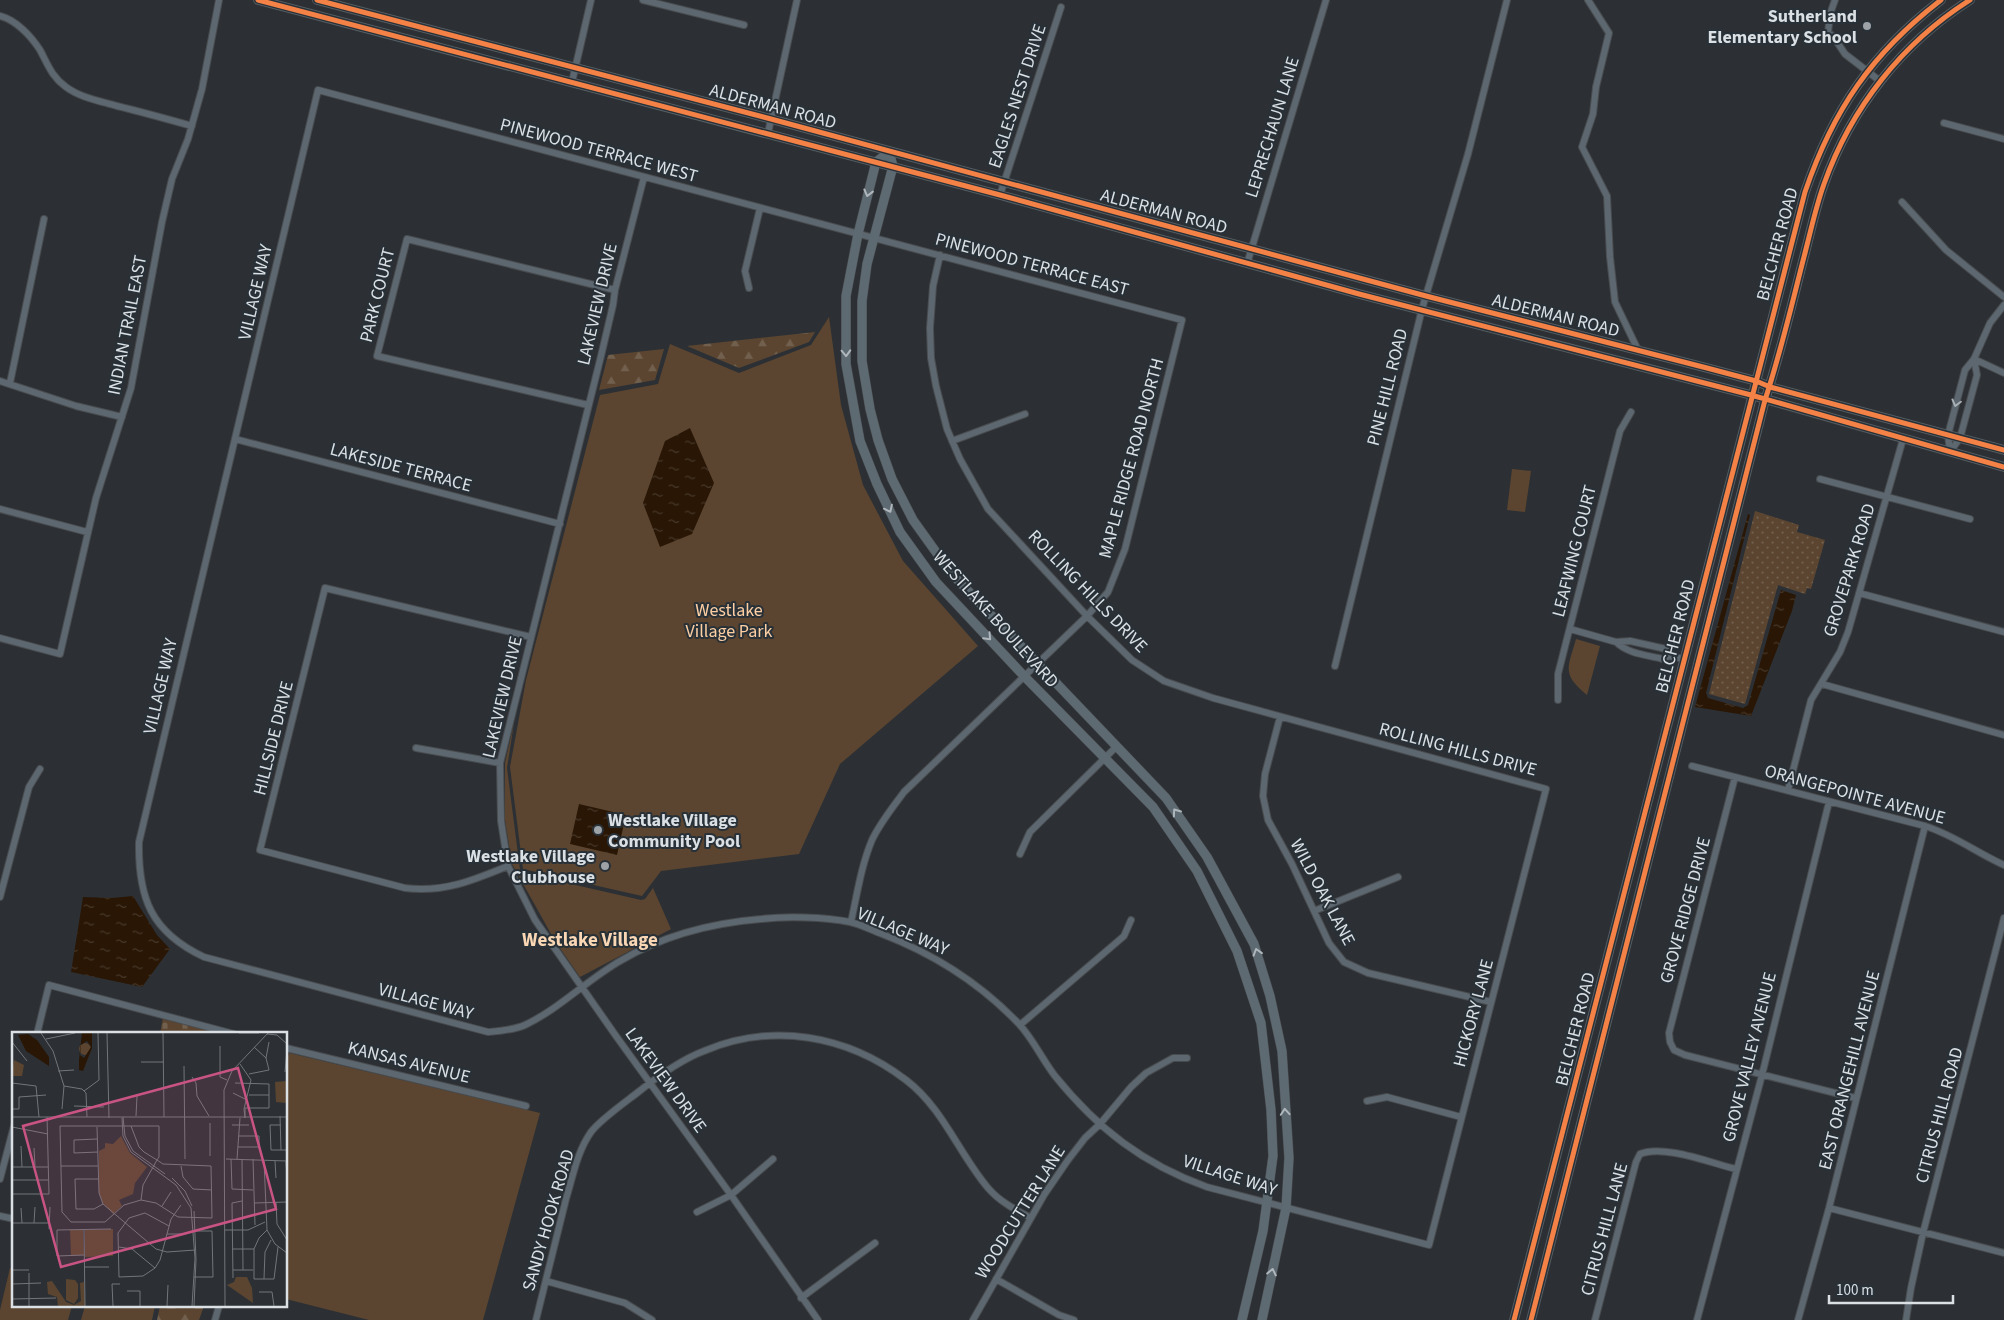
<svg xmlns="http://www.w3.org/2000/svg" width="2004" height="1320" viewBox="0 0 2004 1320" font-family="'Source Sans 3',sans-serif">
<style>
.grass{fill:url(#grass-dots)}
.forest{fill:url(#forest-firs)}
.cemetery{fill:url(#cemetery-stones)}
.green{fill:#5b4530}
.water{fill:url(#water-ripples)}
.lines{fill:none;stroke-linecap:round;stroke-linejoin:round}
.street-casing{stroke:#494c4f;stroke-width:8}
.secondary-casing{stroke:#494c4f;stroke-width:10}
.street{stroke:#5c6770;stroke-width:6}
.secondary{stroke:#5e6a72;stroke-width:9}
.cycleway-casing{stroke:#283138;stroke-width:8}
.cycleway{stroke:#f48246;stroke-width:5}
.oneway{stroke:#afb7bc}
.oneway2{stroke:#a8b0b6}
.poi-dot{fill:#9da2a6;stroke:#283138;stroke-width:2}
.labels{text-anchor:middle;stroke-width:4;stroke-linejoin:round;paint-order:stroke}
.poi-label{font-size:18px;font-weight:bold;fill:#dae0e4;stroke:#283138;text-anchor:end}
.street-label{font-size:18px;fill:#dae0e4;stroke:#283138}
.park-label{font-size:18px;fill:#fdcfa3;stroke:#283138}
.neighbourhood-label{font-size:19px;font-weight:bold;fill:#f9d6b4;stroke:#283138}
.inset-road{fill:none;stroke:#72767a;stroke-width:1}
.view{fill:#c95484;fill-opacity:0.15;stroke:#c95484;stroke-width:2.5}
.inset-edge{fill:none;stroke:#dae0e4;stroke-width:2.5}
</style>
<defs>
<pattern id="grass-dots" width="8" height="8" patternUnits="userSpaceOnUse" patternTransform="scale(1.25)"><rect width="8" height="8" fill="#5b4530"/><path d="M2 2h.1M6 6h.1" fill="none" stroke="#72604e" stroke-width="1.8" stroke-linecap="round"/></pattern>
<pattern id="forest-firs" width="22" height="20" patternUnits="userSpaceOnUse" patternTransform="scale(1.25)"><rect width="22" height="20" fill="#5b4530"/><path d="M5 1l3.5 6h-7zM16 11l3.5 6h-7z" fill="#72604e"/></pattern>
<pattern id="cemetery-stones" width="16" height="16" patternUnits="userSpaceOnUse" patternTransform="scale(1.25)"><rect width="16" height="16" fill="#5b4530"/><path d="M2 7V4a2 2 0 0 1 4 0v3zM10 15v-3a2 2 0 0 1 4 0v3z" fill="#72604e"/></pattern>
<pattern id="water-ripples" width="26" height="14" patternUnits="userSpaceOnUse" patternTransform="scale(1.25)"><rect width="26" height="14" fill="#291605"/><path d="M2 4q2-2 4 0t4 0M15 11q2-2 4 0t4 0" fill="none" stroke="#473829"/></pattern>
</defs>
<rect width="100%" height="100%" fill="#2c3034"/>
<!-- grass -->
<path class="grass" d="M1755,511L1799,525L1797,532L1825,540L1811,589L1807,588L1805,594L1778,585L1745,704L1709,694Z"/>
<!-- forest -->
<path class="forest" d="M815,332L809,342L739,368L687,346Z
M664,349L655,380L599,390L608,355Z
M160,1306H204L199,1320H157Z"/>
<!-- cemetery -->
<path class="cemetery" d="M163,1018L222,1034H160Z"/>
<!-- green -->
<path class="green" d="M829,317L841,405L863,485L903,561L978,646L840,764L799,854L661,871L642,896L523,869L510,767L526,680L600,395L658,384L670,344L739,373L811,345Z
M1512,469L1531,471L1525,512L1507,510Z
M1576,639L1600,646L1587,695C1561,674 1568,668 1576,639Z
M514,723L507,768L520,870L523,873L641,900L645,899L653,888L671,929L580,977L555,941L512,864L505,820V763Z
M289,1053L540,1113L483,1320H369L286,1299V1065Z
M10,1268L14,1269V1306H72L68,1320H0V1310Z
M85,1306H155L152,1320H81Z"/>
<!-- water -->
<path class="water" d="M690,428L714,483L692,534L660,547L643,503L665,441Z
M1748,514L1750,515L1706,693L1708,698L1743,708L1748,705L1781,590L1796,595L1792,611L1751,716L1695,707Z
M579,804L626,815L617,855L570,844Z
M133,896L157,935L170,949L142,987L71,972L83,897L112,898Z"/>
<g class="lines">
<!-- street casing -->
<g class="street-casing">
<path id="street" d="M643,0L744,25
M1588,0L1609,33L1596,87L1593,114L1582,147L1607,196L1610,257L1615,302L1638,350
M1835,0L1830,14L1828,33L1833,36L1845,54L1880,81
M0,16C16,20 31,36 40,50C48,65 52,77 66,87C81,98 100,101 117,106C142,112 167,119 192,126
M572,82L591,0
M1944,123L2004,139
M768,133L797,0
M644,177L615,290L613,305L601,356L500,763L501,821L508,866L535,920L616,1036L731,1195L818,1320
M1000,195L1061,7
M1902,202L1946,250L2004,297
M1247,264L1326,0
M749,288L745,271L760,208
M1974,359L1977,375L1960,438L1950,452L1948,435L1965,370L1974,359L1990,323L2004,305
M1974,359L2004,373
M0,381L76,406L122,417
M10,383L44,219
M588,405L377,356L407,239L615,290
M235,439L560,524
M952,441L1025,414
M1820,479L1970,519
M0,509L87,532
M1859,593L2004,632
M1570,629L1616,642C1628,654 1647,655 1663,659L1669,656L1684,659
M0,638L60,654L96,498L131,388L162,222L172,179L188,139L202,89L219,0
M1616,642L1630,641L1666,649L1669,656
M1335,666L1422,309L1468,154L1507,0
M1822,684L2004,735
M1558,700V674L1620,431L1631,412
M1280,717L1265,774L1263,796L1268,820L1292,864L1329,943L1344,962L1368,973L1491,1002
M416,748L500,763
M1692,766L1925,826C1954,835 1977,853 2004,865
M1735,777L1669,1033L1670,1042L1674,1050L1685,1055L1855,1098
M1788,790L1811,700L1840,652L1848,632L1903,439
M1020,854L1030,832L1116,747
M508,866C474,880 443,893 405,888L260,850L325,588L531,637
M0,897L29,787L40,769
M1314,911L1398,877
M851,922C857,895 861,866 872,840C880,823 893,807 904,792L1087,616L1108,592L1125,549L1182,320L318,90L139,842C138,898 151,932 204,957L488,1032C500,1031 514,1030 525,1025C559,1009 587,980 620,961C662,936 712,923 761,919C787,916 824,917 850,922C860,924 871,930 882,934C934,954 980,983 1019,1024C1033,1039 1042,1059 1055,1076C1098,1129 1143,1164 1207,1187L1429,1245L1546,789L1213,698L1164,681L1132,660L1087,616L988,509L960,459L947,429L936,386L931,358L930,328L933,286L940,255
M1020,1025L1124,936L1131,920
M37,1034L49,985L234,1034
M286,1048L526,1106
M1367,1101L1387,1097L1461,1117
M0,1179L14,1126
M1829,1208L2004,1253
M697,1212L731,1195L773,1159
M0,1216L14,1219
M996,1279L1059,1315L1074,1320
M546,1281L625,1303L652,1320
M801,1298L875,1243
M215,1320L219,1306
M536,1320C546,1280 556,1239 566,1199C573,1176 577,1152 591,1132C600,1120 624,1103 637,1093C657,1077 680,1060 704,1051C773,1022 847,1035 906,1080C943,1108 959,1154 988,1188C1000,1202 1016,1210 1031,1218
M973,1320L1044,1195L1068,1160L1085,1138L1100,1124L1131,1087L1146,1073L1173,1058H1187
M1595,1320L1636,1162L1640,1154C1663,1144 1711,1163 1736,1169
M1697,1320L1762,1075L1829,802
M1798,1320L1829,1208L1925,826
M1906,1320L1911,1288L1923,1233L2004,918"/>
</g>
<!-- secondary casing -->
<g class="secondary-casing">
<path id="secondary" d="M258,0L1000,195L1359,294L1751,395L2004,467
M317,0L771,119L1426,296L1707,368L1756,381L1770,387L2004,450
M1242,1320L1263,1231L1273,1156L1271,1110L1261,1023L1237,951L1197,871L1153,807L1024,676L936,582L900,532L877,484L860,441L846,364V296L858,234L876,162L889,152L893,166L867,264L862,301V361L870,409L878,440L892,479L913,520L951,573L1166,798L1207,857L1254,944L1270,996L1282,1051L1289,1158L1286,1208L1262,1320
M1514,1320L1805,192C1833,110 1872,53 1941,0
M1531,1320L1765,400C1781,352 1792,303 1805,253C1811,230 1816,206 1824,184C1851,108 1902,43 1970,0"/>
</g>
<!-- street -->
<use href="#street" class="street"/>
<!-- secondary -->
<use href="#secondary" class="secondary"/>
<!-- cycleway casing -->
<g class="cycleway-casing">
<path id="cycleway" d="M258,0L1000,195L1359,294L1751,395L2004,467
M317,0L771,119L1426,296L1707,368L1756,381L1770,387L2004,450
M1514,1320L1805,192C1833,110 1872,53 1941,0
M1531,1320L1765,400C1781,352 1792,303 1805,253C1811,230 1816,206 1824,184C1851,108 1902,43 1970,0"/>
</g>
<!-- cycleway -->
<use href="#cycleway" class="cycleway"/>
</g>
<!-- one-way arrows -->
<defs><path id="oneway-chevron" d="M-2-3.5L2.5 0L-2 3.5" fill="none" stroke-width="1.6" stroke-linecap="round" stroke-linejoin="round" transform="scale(1.25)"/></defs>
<g class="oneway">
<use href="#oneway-chevron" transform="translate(868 193) rotate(104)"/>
<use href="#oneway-chevron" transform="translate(846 353) rotate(88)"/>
<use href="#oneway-chevron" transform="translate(889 509) rotate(64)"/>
<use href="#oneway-chevron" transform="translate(988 637) rotate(47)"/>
<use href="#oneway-chevron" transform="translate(1176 812) rotate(-125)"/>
<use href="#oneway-chevron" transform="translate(1257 952) rotate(-107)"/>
<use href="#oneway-chevron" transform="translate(1285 1112) rotate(-94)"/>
<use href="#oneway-chevron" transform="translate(1272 1272) rotate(-78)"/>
</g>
<use class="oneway2" href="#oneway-chevron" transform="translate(1956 403) rotate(105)"/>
<!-- markers -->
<g class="poi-dot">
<circle cx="1867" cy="26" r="5"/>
<circle cx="598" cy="830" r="5"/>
<circle cx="605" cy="866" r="5"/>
</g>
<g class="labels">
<!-- poi labels -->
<g class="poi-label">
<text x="1857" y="22">Sutherland<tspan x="1857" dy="21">Elementary School</tspan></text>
<text x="608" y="826" text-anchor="start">Westlake Village<tspan x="608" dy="21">Community Pool</tspan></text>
<text x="595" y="862">Westlake Village<tspan x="595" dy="21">Clubhouse</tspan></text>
</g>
<!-- street labels -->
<g class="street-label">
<text transform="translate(1017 96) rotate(-72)" y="6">EAGLES NEST DRIVE</text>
<text transform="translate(773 106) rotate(15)" y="6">ALDERMAN ROAD</text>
<text transform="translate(1272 127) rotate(-73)" y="6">LEPRECHAUN LANE</text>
<text transform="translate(599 150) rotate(15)" y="6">PINEWOOD TERRACE WEST</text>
<text transform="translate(1164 211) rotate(15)" y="6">ALDERMAN ROAD</text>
<text transform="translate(1777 244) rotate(-75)" y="6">BELCHER ROAD</text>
<text transform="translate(1032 264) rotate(15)" y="6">PINEWOOD TERRACE EAST</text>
<text transform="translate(255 292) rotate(-77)" y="6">VILLAGE WAY</text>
<text transform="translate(377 295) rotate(-76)" y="6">PARK COURT</text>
<text transform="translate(597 304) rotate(-77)" y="6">LAKEVIEW DRIVE</text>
<text transform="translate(1556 315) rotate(14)" y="6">ALDERMAN ROAD</text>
<text transform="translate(127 325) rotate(-79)" y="6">INDIAN TRAIL EAST</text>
<text transform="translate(1387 387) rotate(-76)" y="6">PINE HILL ROAD</text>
<text transform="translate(1131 458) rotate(-75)" y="6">MAPLE RIDGE ROAD NORTH</text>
<text transform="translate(401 467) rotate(15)" y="6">LAKESIDE TERRACE</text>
<text transform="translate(1574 551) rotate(-76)" y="6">LEAFWING COURT</text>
<text transform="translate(1849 570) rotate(-73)" y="6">GROVEPARK ROAD</text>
<text transform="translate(1088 591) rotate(46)" y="6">ROLLING HILLS DRIVE</text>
<text transform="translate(996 619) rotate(48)" y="6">WESTLAKE BOULEVARD</text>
<text transform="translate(1675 636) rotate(-76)" y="6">BELCHER ROAD</text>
<text transform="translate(160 686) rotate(-77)" y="6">VILLAGE WAY</text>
<text transform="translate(502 697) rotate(-77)" y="6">LAKEVIEW DRIVE</text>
<text transform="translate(273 738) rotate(-76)" y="6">HILLSIDE DRIVE</text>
<text transform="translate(1458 749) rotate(15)" y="6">ROLLING HILLS DRIVE</text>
<text transform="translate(1855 794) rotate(15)" y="6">ORANGEPOINTE AVENUE</text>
<text transform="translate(1323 892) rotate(62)" y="6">WILD OAK LANE</text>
<text transform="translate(1685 910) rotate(-75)" y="6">GROVE RIDGE DRIVE</text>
<text transform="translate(903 931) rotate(23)" y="6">VILLAGE WAY</text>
<text transform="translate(426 1001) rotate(15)" y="6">VILLAGE WAY</text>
<text transform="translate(1473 1013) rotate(-75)" y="6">HICKORY LANE</text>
<text transform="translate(1575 1029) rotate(-76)" y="6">BELCHER ROAD</text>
<text transform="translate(1749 1057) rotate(-76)" y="6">GROVE VALLEY AVENUE</text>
<text transform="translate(409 1062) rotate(14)" y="6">KANSAS AVENUE</text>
<text transform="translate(1849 1070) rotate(-76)" y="6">EAST ORANGEHILL AVENUE</text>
<text transform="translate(666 1080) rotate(54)" y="6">LAKEVIEW DRIVE</text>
<text transform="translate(1939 1115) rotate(-75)" y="6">CITRUS HILL ROAD</text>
<text transform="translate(1230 1175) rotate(18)" y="6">VILLAGE WAY</text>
<text transform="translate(1020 1212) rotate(-58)" y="6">WOODCUTTER LANE</text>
<text transform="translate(548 1220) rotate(-74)" y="6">SANDY HOOK ROAD</text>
<text transform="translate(1604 1229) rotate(-75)" y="6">CITRUS HILL LANE</text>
</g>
<!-- park labels -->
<g class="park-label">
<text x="729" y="616">Westlake<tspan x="729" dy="21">Village Park</tspan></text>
</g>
<!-- neighbourhood labels -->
<g class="neighbourhood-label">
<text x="590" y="946">Westlake Village</text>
</g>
</g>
<!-- overview -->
<g transform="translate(12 1032)">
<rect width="275" height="275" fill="#2c3034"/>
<path d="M275,49V71L264,70L263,50Z" fill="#5b4530"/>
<path d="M40,249L54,270L62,273L69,269L68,251L72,250L73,274H46L45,265L36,262L35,250Z" fill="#5b4530"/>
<path d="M67 17a6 6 0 1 1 12 0a6 6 0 1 1-12 0ZM2,28L12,33L10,44H0ZM224,245H235L240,256L241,271L215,253L222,250Z" fill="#5b4530"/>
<path d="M58,198H71L72,223L59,224Z" fill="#5b4530"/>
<path d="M109,104L118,121L135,135L123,151L121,162L107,168L110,174L101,182L91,171L87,161V119L93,116V111L101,112ZM101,197V224L73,225V198ZM54,247L63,248L66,252V266L62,272L54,268Z" fill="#5b4530"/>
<path d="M70,1H80V16L71,39L67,38V28ZM75,9L79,15L72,26L68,23L69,13ZM16,2L25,8L37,25V34L14,19L6,3Z" fill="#291605" fill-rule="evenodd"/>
<path class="inset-road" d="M29,1L41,19L52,54L70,57L74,61L75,85M95,1L97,86M151,1L152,85M227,1H247M255,2L265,3L275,12M34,7L63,1M0,10L15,29M208,14V45L215,48M242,15L254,26M129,30H152M228,32L239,48L232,77L233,86V76M172,34L173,127M46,39L62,38M273,40L275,18M237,42L257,38L254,26L257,10M180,45L184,51L185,64L197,84M0,51L24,54L27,85M223,51L257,52V76H233M72,59L87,48L86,1M221,61L235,68M237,63H257M62,74L92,75M0,77H7V65L34,63M50,77L52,54M124,84L125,64M268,84L269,118M0,85H275M111,85L113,104L121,119L153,142M110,86L111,104L119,120L164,153L179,176L183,226L180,274M198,91V124M220,93H237M269,93H258L259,118H275M119,94L127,115L132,120L145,128L151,132L199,134L200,186L166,185L144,171L129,168L112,173L93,190H59L50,180L48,94H147V125L145,128L131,153L129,168M0,95L36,102M85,95L87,161L91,172L144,217L155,220L183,218M85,107L62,108V121L86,120M9,114L10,135M226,115H247V104H227M22,116L23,134M214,127L275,129M219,127L220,157L241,158M225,127L228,86M230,127L231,238M241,127L243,193M252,129L255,198L263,212L275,221M263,129L264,146M274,130L275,145M49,134H86M169,134L171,145L181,157L200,158M0,135H36M160,146L173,159L180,174M86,147H63L64,177H82L91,172M0,148H36M0,162H37L35,85M264,170L265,192L275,208M242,171L275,170M150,174L159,160M9,176L10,191M0,191H37M22,191L23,175M157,194L133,181L117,186L106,201L107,245L131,244L143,236L148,228L159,187L169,173M37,197L38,175M72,198L73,274M213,198H236L253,190M255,198L247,206L242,217V247H262L266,215M155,202H172M107,215L120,217L143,236M220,217H242M275,222V247M72,223L45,224V198L99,197M72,235H97M0,238H17M221,238H241M182,245H201L200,199H184M221,246L220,171L230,169M252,247L253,220L259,208M0,252L29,251M115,259H128V274M247,260H260L262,274M0,267L44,266M17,274V241M101,274L100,252H108M155,274L156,253M182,274L184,228L182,179M213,274L212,58L220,39L256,1"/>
<path class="view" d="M226,36L264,177L49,235L11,94Z"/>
<rect width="275" height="275" class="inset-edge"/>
</g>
<!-- scale -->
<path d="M1829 1295v8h124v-8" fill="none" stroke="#dae0e4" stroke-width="2.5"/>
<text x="1836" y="1295" font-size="15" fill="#dae0e4" stroke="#283138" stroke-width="4" paint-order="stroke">100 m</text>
</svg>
